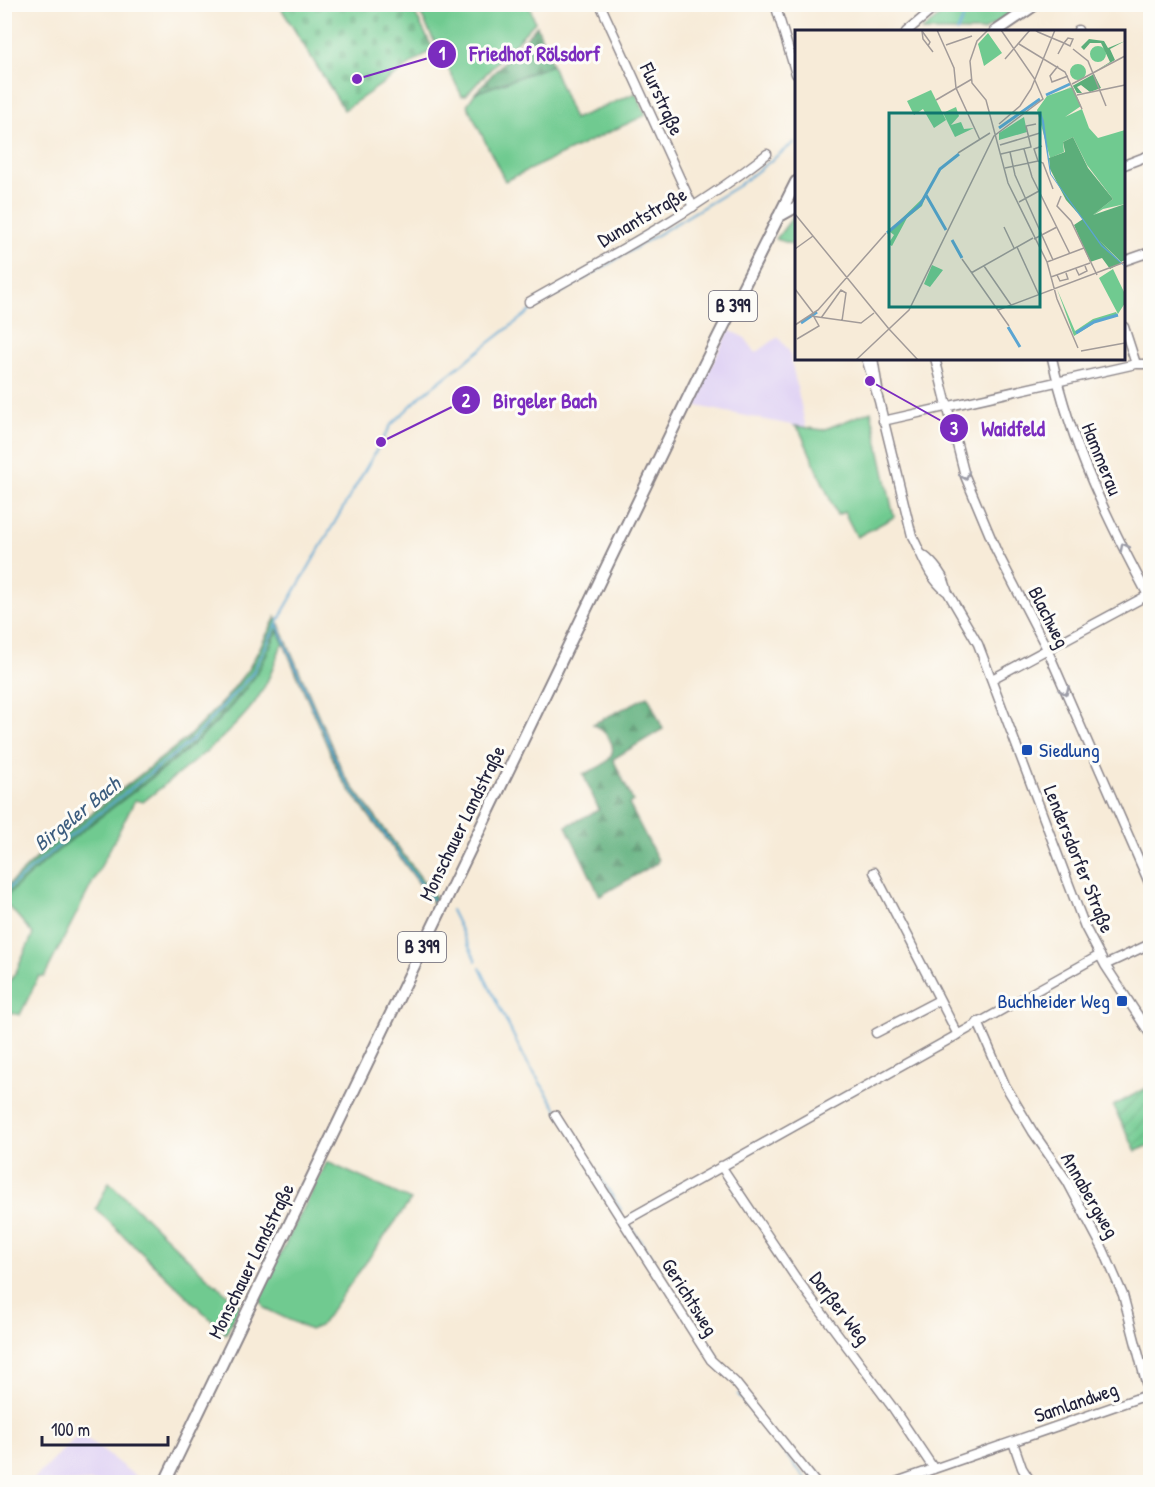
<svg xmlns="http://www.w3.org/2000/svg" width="1155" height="1487" viewBox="0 0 1155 1487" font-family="'Patrick Hand',sans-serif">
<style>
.built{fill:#e1d4f4}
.green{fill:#70ca90;stroke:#497666;stroke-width:1.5}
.forest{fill:url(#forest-firs);stroke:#3f685a;stroke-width:1.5}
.cemetery{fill:url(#cemetery-stones);stroke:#497666;stroke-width:1.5}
.garden{fill:url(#garden-furrows);stroke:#497666;stroke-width:1.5}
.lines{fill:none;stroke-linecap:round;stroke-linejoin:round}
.stream{stroke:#5ba5d2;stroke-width:2}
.minor-casing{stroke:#8c868a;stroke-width:11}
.major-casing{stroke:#8c868a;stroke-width:14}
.minor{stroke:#fff;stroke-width:8}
.major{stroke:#fff;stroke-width:10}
.oneway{stroke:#9c9ca7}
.transit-dot{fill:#1a4fb4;stroke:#fdfcf7;stroke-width:2}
.labels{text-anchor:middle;stroke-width:6;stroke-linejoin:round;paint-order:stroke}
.shield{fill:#fdfcf7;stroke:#646373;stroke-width:1.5}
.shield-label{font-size:18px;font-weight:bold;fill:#22223b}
.street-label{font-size:20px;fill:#22223b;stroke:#fdfcf7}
.transit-label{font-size:20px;fill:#164399;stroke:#fdfcf7;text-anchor:start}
.water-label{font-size:21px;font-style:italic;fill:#3c5d7f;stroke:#fdfcf7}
.inset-river{fill:none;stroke:#5ba5d2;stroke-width:3}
.inset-road{fill:none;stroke:#a29b99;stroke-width:1.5}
.view{fill:#0f766e;fill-opacity:0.15;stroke:#0f766e;stroke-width:3}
.inset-edge{fill:none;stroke:#22223b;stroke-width:3}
.leader{fill:none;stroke:#7b2cbf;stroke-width:2}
.callout-dot{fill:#7b2cbf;stroke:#fdfcf7;stroke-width:2}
.mark-label{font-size:18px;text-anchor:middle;font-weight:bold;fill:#fff}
.callout-label{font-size:21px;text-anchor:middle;font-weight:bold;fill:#7b2cbf;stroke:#fdfcf7;stroke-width:6;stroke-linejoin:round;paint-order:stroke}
</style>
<defs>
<pattern id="forest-firs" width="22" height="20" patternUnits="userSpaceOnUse" patternTransform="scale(1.5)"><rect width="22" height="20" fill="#5cae7a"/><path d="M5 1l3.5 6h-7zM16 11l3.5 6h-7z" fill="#4c8d65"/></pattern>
<pattern id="cemetery-stones" width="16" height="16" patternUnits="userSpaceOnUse" patternTransform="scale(1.5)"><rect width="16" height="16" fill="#70ca90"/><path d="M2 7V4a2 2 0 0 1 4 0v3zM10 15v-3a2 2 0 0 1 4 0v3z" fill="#61ad7d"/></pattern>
<pattern id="garden-furrows" width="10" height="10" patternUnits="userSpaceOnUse" patternTransform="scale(1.5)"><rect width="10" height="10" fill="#70ca90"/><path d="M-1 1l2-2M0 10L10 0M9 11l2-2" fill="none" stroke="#61ad7d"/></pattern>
</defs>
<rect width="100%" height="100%" fill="#fdfcf7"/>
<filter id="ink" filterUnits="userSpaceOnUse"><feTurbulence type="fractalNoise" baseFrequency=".0167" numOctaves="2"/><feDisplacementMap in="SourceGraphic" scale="12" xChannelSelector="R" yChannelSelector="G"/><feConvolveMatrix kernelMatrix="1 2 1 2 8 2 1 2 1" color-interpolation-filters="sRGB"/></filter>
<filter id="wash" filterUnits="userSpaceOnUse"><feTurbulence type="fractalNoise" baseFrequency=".008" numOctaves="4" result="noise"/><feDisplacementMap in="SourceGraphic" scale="24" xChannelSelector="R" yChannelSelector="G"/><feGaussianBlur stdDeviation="1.35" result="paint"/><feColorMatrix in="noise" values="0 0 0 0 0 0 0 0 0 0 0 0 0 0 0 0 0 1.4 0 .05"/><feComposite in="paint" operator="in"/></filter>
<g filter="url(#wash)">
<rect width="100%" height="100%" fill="#f7ebd8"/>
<!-- built -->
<path class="built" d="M729,330L745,338L756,353L778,337L789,351L806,428L692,405Z
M80,1433L143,1482H31Z"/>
<!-- green -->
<path class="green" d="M416,5H529L535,22L466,95L462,96Z
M954,5V4L1025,5L983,31H921Z
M1141,5H1150V41Z
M552,65L574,119L636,93L646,115L505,181L467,105L475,93Z
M796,213V246L776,239Z
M871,411L894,517L857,537L844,512L837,515L800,431L795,426L823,430Z
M277,629L284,644L281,646C274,668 264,693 248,711C218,746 178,773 143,802L135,800L44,977L39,976L20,1015L5,1012V987L16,972L33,934L14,912L5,904V897C26,878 48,858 70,840C145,779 244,725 277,629Z
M327,1162L411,1200L320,1326L310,1330L264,1308L259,1296Z
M109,1182L207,1277L240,1305L226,1334L96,1209Z"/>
<!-- forest -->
<path class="forest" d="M537,26L552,65L475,93Z
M276,617L344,775L436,898L433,906L430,898L341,778L278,630C270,646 264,664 253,679C206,745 133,789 71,840C48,858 26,878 5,897V888L44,851L188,737L226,698L249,668Z
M648,696L663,729L613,759L633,801L629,804L658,860L657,863L600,896L566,826L599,810L583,774C590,771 599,768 605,763C622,749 607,732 593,724Z"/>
<!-- cemetery -->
<path class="cemetery" d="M279,5H411L433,49L344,110Z"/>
<!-- garden -->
<path class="garden" d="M1150,1086V1145L1136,1151L1113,1106Z"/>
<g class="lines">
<!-- stream -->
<path class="stream" d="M957,32L964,16L974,5L977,4
M278,626L343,777L434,901
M4,892L68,838L191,741L252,674L284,610L391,425L422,395L529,312L738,186L795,142
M451,910L476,961
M480,968L525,1059L621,1210
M631,1227L718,1359
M738,1394L808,1482"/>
</g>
</g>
<g filter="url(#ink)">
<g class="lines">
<!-- minor casing -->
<g class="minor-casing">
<path id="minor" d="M600,4L693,207
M775,4L796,74
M1078,30V32
M906,32L939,4
M1124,165L1150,155
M1124,261L1150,252
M529,302C610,256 694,212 767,154
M1124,327L1136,364
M866,358L879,401L912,536C922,554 928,577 946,591
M873,358L878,389
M935,358L965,476L996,550L1047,649L1150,885
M1052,358C1071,446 1108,521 1150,599
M883,421L1136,364H1150
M923,555C933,562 946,578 947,591L978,644L1085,927L1105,965L1150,1034
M992,679L1148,595
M874,872L958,1035
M1105,965L1150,944
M978,1022L1005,1085L1033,1132L1067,1181L1103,1249L1123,1295L1149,1394
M876,1033L939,1000
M555,1115L711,1360L735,1382L815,1482
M721,1166L796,1278L893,1408L934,1469
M623,1222L1100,955
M1013,1442L1022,1468L1031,1482
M896,1482L1150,1394"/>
</g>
<!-- major casing -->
<g class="major-casing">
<path id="major" d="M995,32L1036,4
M778,217L796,207
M165,1482L700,373L796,182"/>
</g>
<!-- minor -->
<use href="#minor" class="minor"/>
<!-- major -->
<use href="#major" class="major"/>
</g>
<!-- one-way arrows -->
<defs><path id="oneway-chevron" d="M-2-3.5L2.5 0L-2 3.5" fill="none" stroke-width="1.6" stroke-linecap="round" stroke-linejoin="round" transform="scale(1.5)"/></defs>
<g class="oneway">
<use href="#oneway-chevron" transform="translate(965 476) rotate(71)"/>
<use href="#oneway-chevron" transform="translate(1124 547) rotate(-117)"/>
<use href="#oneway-chevron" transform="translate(1065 691) rotate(66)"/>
</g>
</g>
<!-- markers -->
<g class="transit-dot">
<rect x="1021" y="744" width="12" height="12" rx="3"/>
<rect x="1116" y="995" width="12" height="12" rx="3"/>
</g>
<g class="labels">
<!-- shield labels -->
<g class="shield">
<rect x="709" y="291" width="48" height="30" rx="4.5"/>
<rect x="398" y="932" width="48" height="30" rx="4.5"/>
</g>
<g class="shield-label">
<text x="733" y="312">B 399</text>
<text x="422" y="953">B 399</text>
</g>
<!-- street labels -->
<g class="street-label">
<text transform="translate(662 99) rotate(65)" y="7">Flurstraße</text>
<text transform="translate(642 217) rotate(-30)" y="7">Dunantstraße</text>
<text transform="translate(1102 459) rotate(68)" y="7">Hammerau</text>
<text transform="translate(1049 617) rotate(63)" y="7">Blachweg</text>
<text transform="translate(462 823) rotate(-64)" y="7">Monschauer Landstraße</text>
<text transform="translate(1079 859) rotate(68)" y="7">Lendersdorfer Straße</text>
<text transform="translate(1090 1195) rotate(60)" y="7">Annabergweg</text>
<text transform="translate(251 1261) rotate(-64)" y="7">Monschauer Landstraße</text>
<text transform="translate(690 1297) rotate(58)" y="7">Gerichtsweg</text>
<text transform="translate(840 1308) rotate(53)" y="7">Darßer Weg</text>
<text transform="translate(1076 1402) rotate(-19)" y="7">Samlandweg</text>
</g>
<!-- transit labels -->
<g class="transit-label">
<text x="1039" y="757">Siedlung</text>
<text x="1110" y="1008" text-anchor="end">Buchheider Weg</text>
</g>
<!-- water labels -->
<g class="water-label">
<text transform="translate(77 814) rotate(-39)" y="7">Birgeler Bach</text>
</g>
</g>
<!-- overview -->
<g transform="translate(795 30)">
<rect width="330" height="330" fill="#f7ebd8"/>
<path d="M193,3L207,23L189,36L183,14ZM295 24a8 8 0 1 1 16 0a8 8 0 1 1-16 0ZM275 42a8 8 0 1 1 16 0a8 8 0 1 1-16 0ZM278,57L286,76L270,87L287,79L294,98L303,108L330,100V174L308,179L294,188L318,169L292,135L278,107L268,112L269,122L255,128L242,80L252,66ZM161,77L164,86L156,95L166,92L169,99L179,98L160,107L148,83ZM229,87L232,102L204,110V103ZM131,165L127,176L112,188L97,216L93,214L99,205L94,201ZM137,235L148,240L135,257L129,254ZM318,239L330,264V273L323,284L304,248ZM262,259L280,301L298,289L321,282L323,286L301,292L279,306Z" fill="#70ca90"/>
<path d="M294,9L309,11L313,18L330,11L315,19L320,30L299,42L315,32L306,13H295L289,20L286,17ZM299,44L306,58L295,62L286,55L282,57L287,63H282L278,56L261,65ZM278,107L293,138L318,169L298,185L330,174V230L326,232L304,210L326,233L315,239L307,228L295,232L279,195L288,189L271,170L255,139L254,128L270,122L268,112Z" fill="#5cae7a"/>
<path d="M136,60L151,90L139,98L128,79L119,85L112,71Z" fill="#70ca90"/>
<path d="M245,80L249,91L256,144L307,215L327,233L329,236L306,216L255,144Z" fill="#5ba5d2"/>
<path class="inset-river" d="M251,65L275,54M204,98L245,69M131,165L151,200M92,203L125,175L145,139L164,124M157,210L167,228M6,293L22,282M213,297L225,317M281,303L299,292L323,285"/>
<path class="inset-road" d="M142,0L159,38L161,58L185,110M193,0L182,11L175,31L177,53L191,70L213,153L252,232L262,269L283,318M240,0L243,2L257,8L269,13L275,16L278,9L273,8L269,13L263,24M224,14L270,42L287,79M151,15L177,6M133,16L135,12L127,1L128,9L138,22M278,19L293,31L311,76M210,29L235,0M263,36L255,46L257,52L273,46M277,54L330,26M282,65L330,55M141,70L177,49M204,94L225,76L236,59L260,0M205,115L245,103M229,119L237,147L275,224M215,122L220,145L258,230M163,123L195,103M206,124L236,117L231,96L241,94M243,131L248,133L258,159M243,131L239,119L247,116M210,138L243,131M266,166L262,176L276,191L302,245M224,172L244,161M0,184L94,299M209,197L219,218M239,209L262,197M222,217L244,265M0,219L18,206M167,229L214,296M252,232L289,218M189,236L216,275M281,239L284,245L292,241L290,236M176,243L238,208M262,245L265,251L273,249L271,243M256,247L295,233M0,259L19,284M203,280L330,232M16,286L66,293L79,283M26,288L46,260L51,263L47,291M0,295L23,280L91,203M94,299L123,330M2,309L24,296L19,287M286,321L330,313M61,330L114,280L199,106L248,69L239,48L206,0"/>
<path class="view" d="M94,83H245V277H94Z"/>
<rect width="330" height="330" class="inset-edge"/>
</g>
<!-- callouts -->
<path class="leader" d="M357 79L442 54M381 442L466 400M870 381L954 428"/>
<g class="callout-dot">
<circle cx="357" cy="79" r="6"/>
<circle cx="381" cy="442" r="6"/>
<circle cx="870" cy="381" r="6"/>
<circle cx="442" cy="54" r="15"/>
<circle cx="466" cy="400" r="15"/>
<circle cx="954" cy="428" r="15"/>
</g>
<g class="mark-label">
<text x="442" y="60">1</text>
<text x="466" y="407">2</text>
<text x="954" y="435">3</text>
</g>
<g class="callout-label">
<text x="535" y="61">Friedhof Rölsdorf</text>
<text x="545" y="408">Birgeler Bach</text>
<text x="1013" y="436">Waidfeld</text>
</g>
<!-- margin -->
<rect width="1155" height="1487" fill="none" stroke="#fdfcf7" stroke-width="24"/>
<!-- scale -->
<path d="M42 1436v9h126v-9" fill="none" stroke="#22223b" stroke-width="3"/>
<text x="51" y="1436" font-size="18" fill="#22223b" stroke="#fdfcf7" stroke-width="4.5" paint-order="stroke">100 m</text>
</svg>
